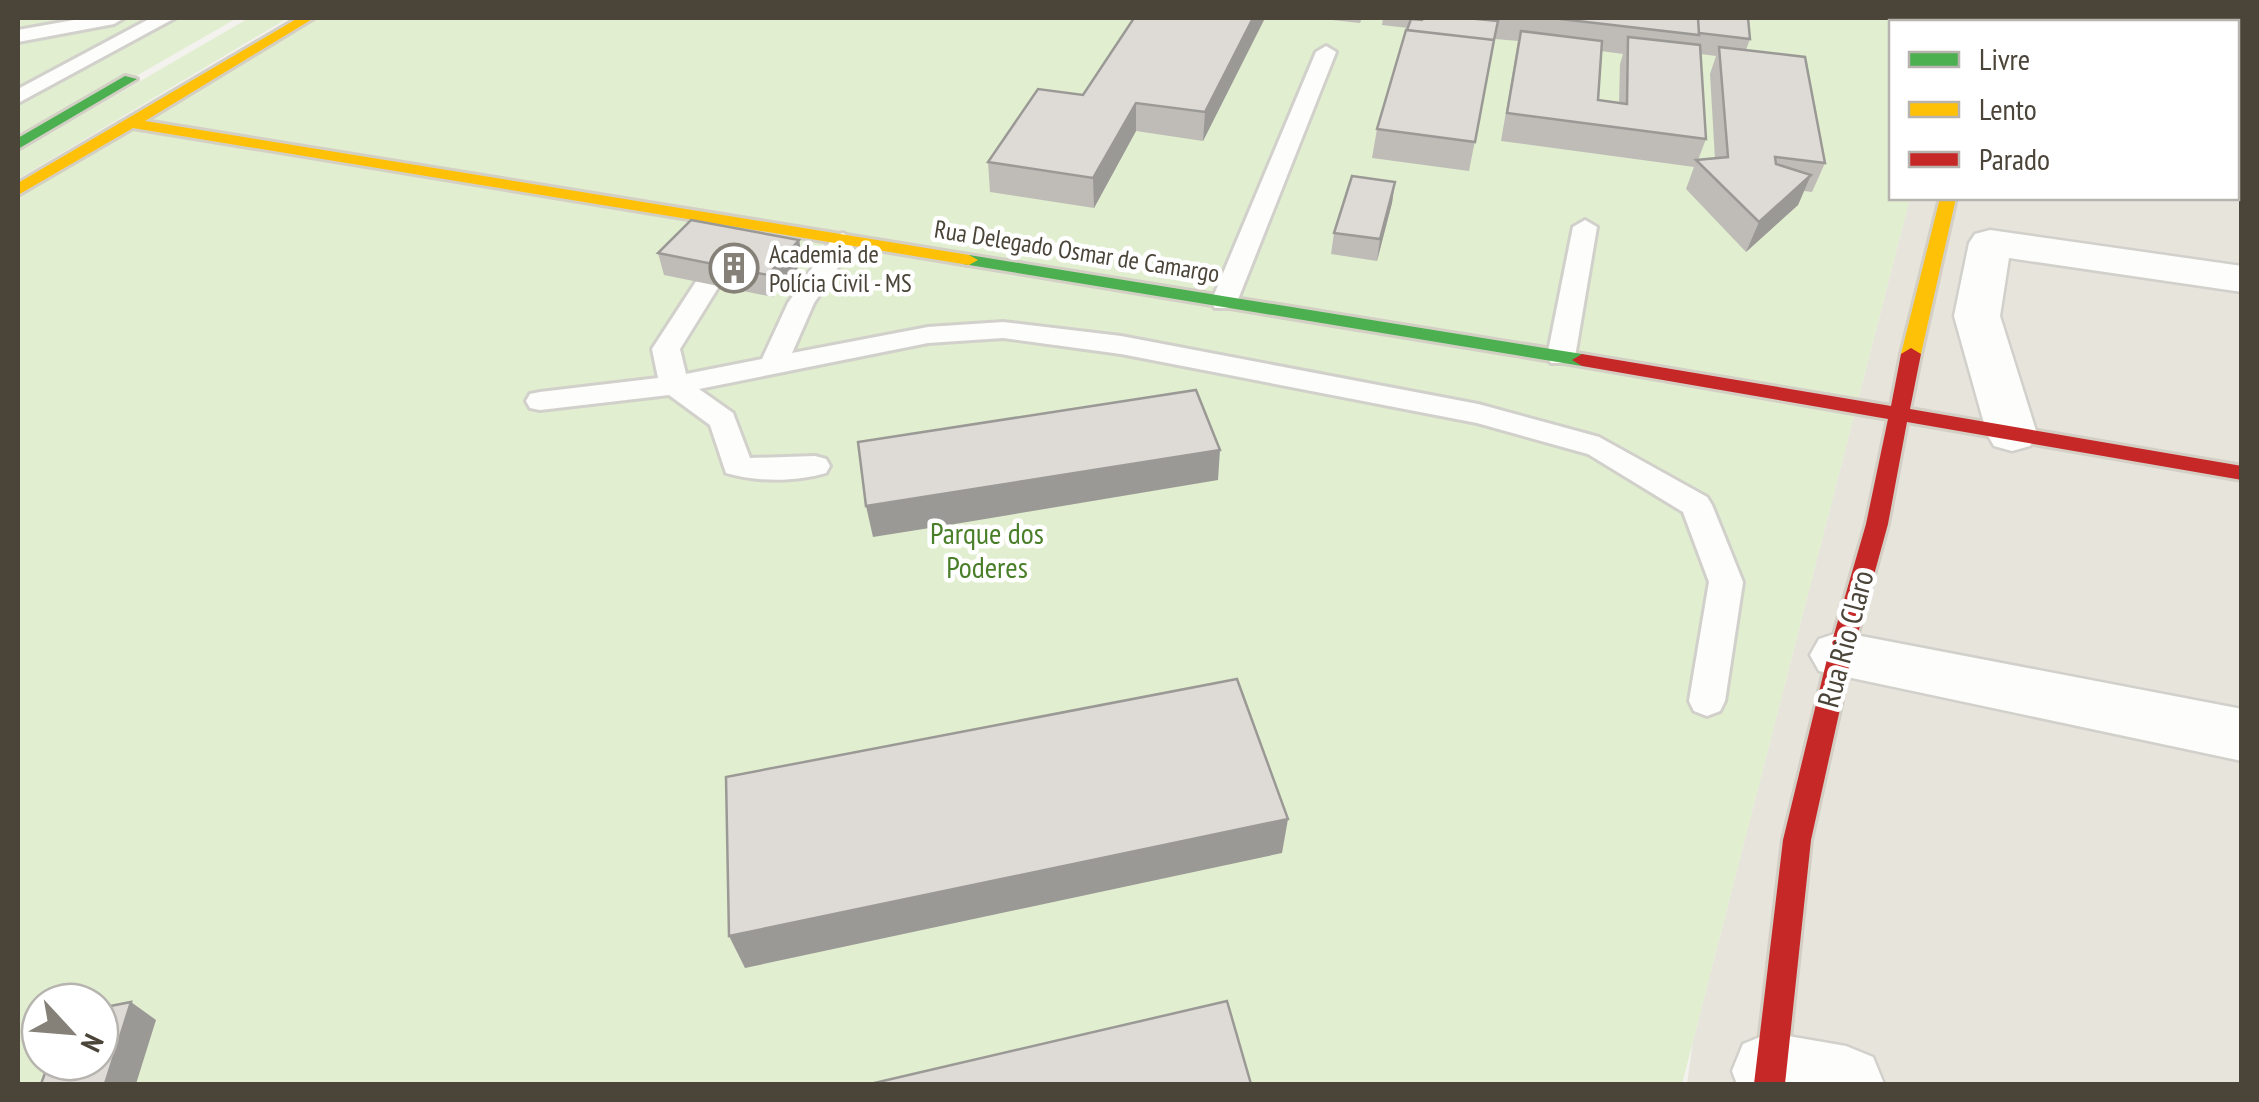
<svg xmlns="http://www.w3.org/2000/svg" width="2259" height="1102" viewBox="0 0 2259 1102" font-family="'PT Sans Narrow',sans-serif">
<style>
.residential{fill:#e7e4dc}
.green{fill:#e1eecf;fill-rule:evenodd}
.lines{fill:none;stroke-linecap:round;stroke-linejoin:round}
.lane-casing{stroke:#d2d0cb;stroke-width:6}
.street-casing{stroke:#d2d0cb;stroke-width:5}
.fast-casing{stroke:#d3cfc5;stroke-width:6}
.slow-casing{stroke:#d3cfc5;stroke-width:6}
.jam-casing{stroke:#d3cfc5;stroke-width:6}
.lane{fill:#fdfdfc;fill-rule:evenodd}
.street{fill:#fdfdfc;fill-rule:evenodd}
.fast{fill:#4caf50;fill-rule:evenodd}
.slow{fill:#ffc107;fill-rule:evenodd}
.jam{fill:#c62828;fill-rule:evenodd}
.wall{fill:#bfbcb8;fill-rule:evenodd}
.shaded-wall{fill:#9b9996}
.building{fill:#dedbd6;stroke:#9b9996;stroke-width:2.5}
.labels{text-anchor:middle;stroke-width:9;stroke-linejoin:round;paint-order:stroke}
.far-street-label{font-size:25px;fill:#4b4439;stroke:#fff}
.far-poi-label{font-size:25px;fill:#4b4439;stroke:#fff;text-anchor:start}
.park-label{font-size:30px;fill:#4a7f2a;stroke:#fff}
.street-label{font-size:30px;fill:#4b4439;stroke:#fff}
</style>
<rect width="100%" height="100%" fill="#f4f2ee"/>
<!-- residential -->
<path class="residential" d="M1956,18H2241V1084H1687L1693,1041L1910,198H2236V22H1955Z"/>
<!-- green -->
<path class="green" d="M18,18H237L18,144Z
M249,18H288L18,179V152Z
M307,18H1956L1955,22H1892V198H1910L1682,1084H18V190ZM40,1002H100V1062H40Z"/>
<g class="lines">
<!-- lane casing -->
<g class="lane-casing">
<path id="lane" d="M85,18H124L114,24L18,42V30Z
M151,18H175L18,103V89Z
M1326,46L1336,52L1237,302L1233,308H1215L1211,302L1316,52Z
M1585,220L1597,227L1575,357L1571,363H1551L1547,357L1573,227Z
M843,233L856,241L814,303L792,353L928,327L1003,322L1121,336L1478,404L1599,437L1707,497L1712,505L1743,582L1725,701L1720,711L1707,716L1694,711L1689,701L1709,582L1683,512L1588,454L1477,423L1121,354L1003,338L928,343L699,389L733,413L750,458L815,456L826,459L830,466L826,473C796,482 756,482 726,473L710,425L669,395L540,410L530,408L526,401L530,394L540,392L658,378L652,349L699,277L708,275L721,283L680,349L686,374L762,359L788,303L834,236Z"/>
</g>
<!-- street casing -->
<g class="street-casing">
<path id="street" d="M1961,18H1994L1992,22H1960Z
M2236,34L2242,35V55L2236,54Z
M2236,121L2242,122V144L2236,143Z
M1990,230L2242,266V292L2009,258L2000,316L2037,434L2030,446L2012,451L1994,446L1987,434L1954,316L1969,243L1975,234Z
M1840,632L2242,709V761L1819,671L1810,655L1819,639Z
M1770,1033L1846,1046L1873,1057L1884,1084H1737L1732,1071L1743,1044Z"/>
</g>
<!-- fast casing -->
<g class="fast-casing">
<path id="fast" d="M125,76L137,79L18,149V138Z
M969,255L1582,354L1592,360L1582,366L963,264V256Z"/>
</g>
<!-- slow casing -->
<g class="slow-casing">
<path id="slow" d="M298,18H314L145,121L969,255L978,260L969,265L133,128L18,195V183Z
M1940,198H1956L1921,354L1911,360L1901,354Z"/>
</g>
<!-- jam casing -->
<g class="jam-casing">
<path id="jam" d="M1911,348L1921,354L1910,409L2242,466V480L1907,422L1888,524L1852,655L1811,840L1785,1084H1754L1783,840L1828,655L1866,524L1888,419L1582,366L1572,360L1582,354L1891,406L1901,354Z"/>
</g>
<!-- lane -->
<use href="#lane" class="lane"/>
<!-- street -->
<use href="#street" class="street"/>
<!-- fast -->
<use href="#fast" class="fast"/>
<!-- slow -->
<use href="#slow" class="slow"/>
<!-- jam -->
<use href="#jam" class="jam"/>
</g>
<!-- wall -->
<path class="wall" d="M1134,18H1265L1203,141L1136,131L1094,208L990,192L988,162L1083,95Z
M1313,18H1362L1360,23Z
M1383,18H1748L1750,39L1746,50L1825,163L1812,192L1804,191L1798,205L1746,252L1686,189L1694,167L1501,141L1518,41L1495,39L1469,171L1372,158L1377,129L1408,28L1382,25ZM1601,51L1623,54L1620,64L1619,103L1598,100ZM1701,54L1716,56L1710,74L1715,159L1698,160L1706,139Z
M1395,182L1392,203L1377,261L1331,254L1334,233Z
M799,240L803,262L773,297L664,275L658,253Z"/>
<!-- shaded-wall -->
<path class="shaded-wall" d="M1253,18H1265L1203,141L1205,112Z
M1136,103V131L1094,208L1093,178Z
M1811,175L1798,205L1746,252L1759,222Z
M1395,182L1392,203L1377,261L1380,239Z
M799,240L803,262L773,297L768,275Z
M1220,450L1218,480L961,523L873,537L866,506Z
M1288,819L1282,853L745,968L729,936Z
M131,1002L156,1020L136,1084H105Z"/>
<!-- building -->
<path class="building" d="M1134,18H1253L1205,112L1136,103L1093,178L988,162L1038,89L1083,95Z
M1423,18H1466L1498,21L1494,40L1407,30L1411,19L1422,20Z
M1552,18H1698L1699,35Z
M1698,18H1748L1750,39L1699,33Z
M1406,30L1494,40L1475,142L1377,129Z
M1521,31L1602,41L1598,100L1627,104L1628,37L1700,45L1706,139L1507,113Z
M1719,47L1805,57L1825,163L1775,157L1776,164L1811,175L1759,222L1696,160L1728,157Z
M1352,176L1395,182L1380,239L1334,233Z
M691,220L799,240L768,275L658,253Z
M1196,390L1220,450L866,506L858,442Z
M1237,679L1288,819L729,936L726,777Z
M1227,1001L1251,1084H870Z
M131,1002L105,1084H41L49,1062H100V1008Z"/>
<!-- icons -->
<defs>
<g id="building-ring" transform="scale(2.5)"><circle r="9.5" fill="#fff" stroke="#868178" stroke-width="1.5"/><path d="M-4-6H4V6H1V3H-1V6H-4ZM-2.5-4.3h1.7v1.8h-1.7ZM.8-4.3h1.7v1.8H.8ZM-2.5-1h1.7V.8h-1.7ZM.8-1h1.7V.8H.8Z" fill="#868178"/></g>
</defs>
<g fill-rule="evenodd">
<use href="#building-ring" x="734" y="268"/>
</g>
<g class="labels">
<!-- far-street labels -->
<g class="far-street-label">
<text transform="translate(1077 251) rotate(9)" y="9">Rua Delegado Osmar de Camargo</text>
</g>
<!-- far-poi labels -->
<g class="far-poi-label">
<text x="769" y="263">Academia de<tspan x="769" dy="29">Polícia Civil - MS</tspan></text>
</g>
<!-- park labels -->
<g class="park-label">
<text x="987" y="544">Parque dos<tspan x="987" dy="34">Poderes</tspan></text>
</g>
<!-- street labels -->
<g class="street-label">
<text transform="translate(1846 639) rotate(-75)" y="10">Rua Rio Claro</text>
</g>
</g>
<!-- border -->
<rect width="2259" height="1102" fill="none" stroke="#4b4439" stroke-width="40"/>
<!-- legend -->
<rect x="1889" y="20" width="350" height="180" fill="#ffffff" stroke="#b7b4b0" stroke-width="2.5"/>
<rect x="1909" y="52" width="50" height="15" fill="#4caf50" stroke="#b7b4b0" stroke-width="2.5"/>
<text x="1979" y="70" font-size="30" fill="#4b4439">Livre</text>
<rect x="1909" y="102" width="50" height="15" fill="#ffc107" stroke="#b7b4b0" stroke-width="2.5"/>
<text x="1979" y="120" font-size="30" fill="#4b4439">Lento</text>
<rect x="1909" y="152" width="50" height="15" fill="#c62828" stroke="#b7b4b0" stroke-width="2.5"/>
<text x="1979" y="170" font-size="30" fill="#4b4439">Parado</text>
<!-- north arrow -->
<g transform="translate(70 1032) rotate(116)"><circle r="48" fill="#ffffff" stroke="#b7b4b0" stroke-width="2.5"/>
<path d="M0-8L18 38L0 25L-18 38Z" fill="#868178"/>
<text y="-15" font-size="28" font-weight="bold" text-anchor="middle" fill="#4b4439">N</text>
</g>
</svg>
